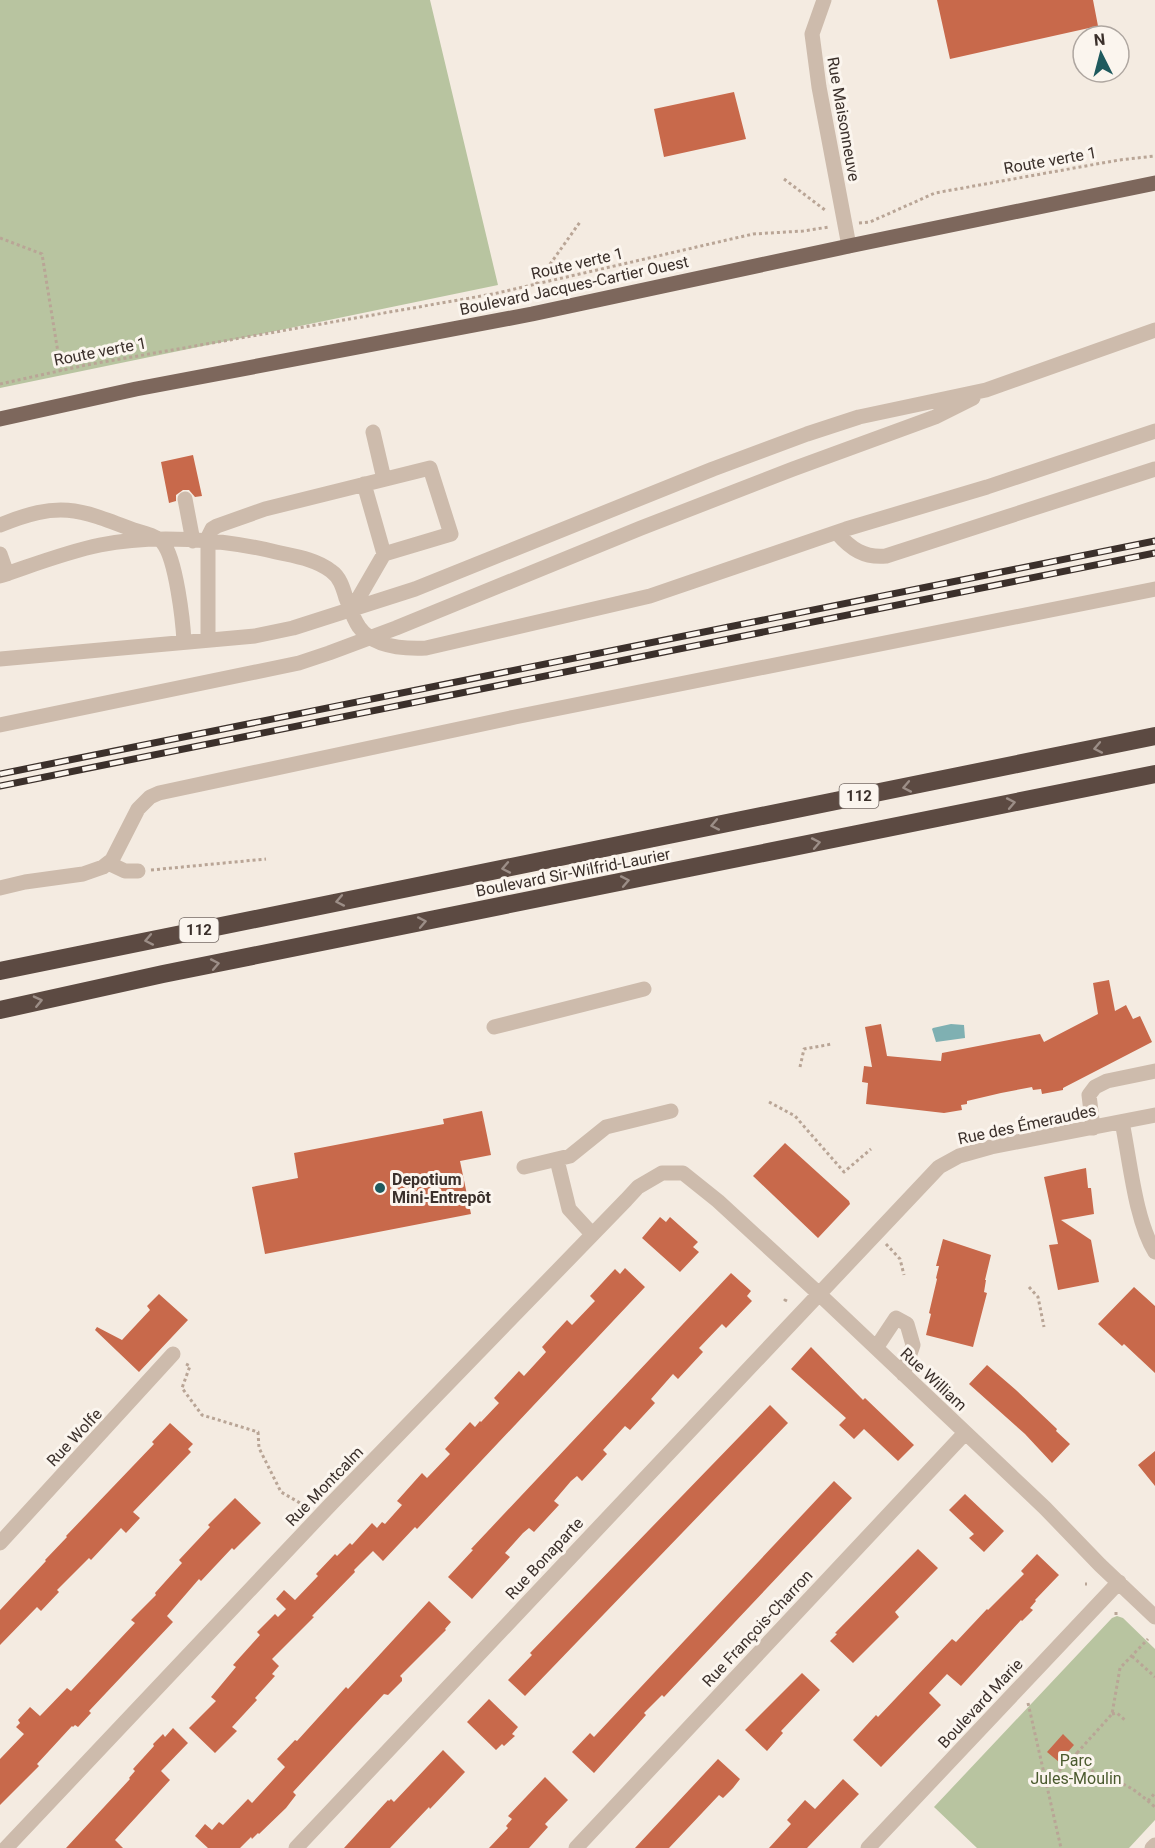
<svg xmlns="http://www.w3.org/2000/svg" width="1155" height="1848" viewBox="0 0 1155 1848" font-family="Roboto,sans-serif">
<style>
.green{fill:#b8c4a0}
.water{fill:#7fb0b2}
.building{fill:#c8694b}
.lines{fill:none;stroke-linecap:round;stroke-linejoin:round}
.path{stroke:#b9a596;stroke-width:3;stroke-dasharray:3 3;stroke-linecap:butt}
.minor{stroke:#cdbbac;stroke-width:15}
.major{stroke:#7d675c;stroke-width:15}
.highway{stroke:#5c4a42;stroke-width:18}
.rail-casing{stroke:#3b302b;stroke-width:7}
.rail{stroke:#fbf5ee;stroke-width:4.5;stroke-dasharray:14;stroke-linecap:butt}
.oneway{stroke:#9c8e87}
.poi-dot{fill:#1f5a5e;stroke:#fbf5ee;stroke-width:2}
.labels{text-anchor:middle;stroke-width:6;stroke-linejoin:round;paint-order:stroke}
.shield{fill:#fbf5ee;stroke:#756b66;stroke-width:1.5}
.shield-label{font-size:15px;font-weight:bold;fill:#3b302b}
.street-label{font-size:16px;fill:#3b302b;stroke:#fbf5ee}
.poi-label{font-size:16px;font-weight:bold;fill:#3b302b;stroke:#fbf5ee;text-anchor:start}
.park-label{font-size:16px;fill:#4a5a2e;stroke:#fbf5ee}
</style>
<rect width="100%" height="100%" fill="#f4ebe1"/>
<!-- green -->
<path class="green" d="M0,0H430L498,285L0,388Z
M1117,1616L1123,1618L1155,1649V1820L1129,1848H977L934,1807L1112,1618Z"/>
<!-- water -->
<path class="water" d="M951,1024L964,1025L965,1038L936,1042L932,1029L933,1028Z"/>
<!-- building -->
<path class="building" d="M937,0H1093L1098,26L950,59Z
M734,92L746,139L664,157L654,109Z
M193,455L202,496L195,497L189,490H183L176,495V501L169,503L161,462Z
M1109,980L1115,1011L1126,1005L1133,1019L1140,1016L1152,1042L1063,1088V1090L1042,1094L1041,1089L1033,1090L1032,1087L1001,1093L967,1101V1104L961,1105L962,1110L944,1113L866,1104L868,1083L862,1082L864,1066L872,1067L865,1027L881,1024L887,1056L941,1061L942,1053L1040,1034L1044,1042L1098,1014L1093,983Z
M482,1111L491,1155L460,1161L471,1214L265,1254L252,1187L298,1178L294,1153L444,1124L443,1119Z
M785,1143L849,1201L850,1204L818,1238L753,1176Z
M1086,1168L1088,1188H1091L1094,1214L1061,1220L1091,1240L1099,1282L1058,1290L1049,1245L1058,1244L1044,1177Z
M660,1217L666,1222L670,1217L698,1242L693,1247L699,1252L680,1272L642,1238Z
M943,1239L991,1255L985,1280H986L984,1292L987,1293L973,1347L926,1335L931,1314L929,1313L937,1279L936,1278L939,1266H936Z
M625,1268L645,1287L417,1529L415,1527L383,1561L373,1551L354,1570L355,1572L312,1616L314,1617L272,1659L279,1666L272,1674L275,1676L255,1698L257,1700L232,1727L237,1731L215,1753L189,1728L216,1701L211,1697L236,1667L233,1665L260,1635L257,1632L275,1614L278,1617L286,1609L276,1599L284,1590L295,1600L318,1576L316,1574L335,1554L337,1556L350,1543L352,1545L372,1523L377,1528L382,1522L385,1524L402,1505L397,1501L422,1473L427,1478L450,1454L445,1449L470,1422L475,1427L480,1421L481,1422L499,1403L494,1398L519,1371L524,1376L546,1352L542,1347L554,1334L567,1320L572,1325L595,1301L590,1296L615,1269L620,1274Z
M731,1273L751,1291L747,1296L752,1301L726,1328L722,1324L699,1348L703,1352L678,1379L673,1374L651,1399L655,1403L630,1430L625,1426L603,1450L607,1454L582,1481L577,1476L571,1481L554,1501L559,1505L534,1532L529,1528L523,1533L505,1553L510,1557L472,1599L448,1577L473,1550L471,1549Z
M1134,1287L1155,1306V1373L1124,1344L1122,1346L1098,1324Z
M159,1294L188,1320L139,1372L95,1330L97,1327L122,1340L150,1310L147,1306Z
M811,1347L863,1400L865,1398L914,1445L898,1461L864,1429L854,1439L839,1425L846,1418L791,1369Z
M987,1365L1016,1390L1057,1429L1056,1431L1070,1444L1052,1463L1025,1434L969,1384Z
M770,1405L788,1423L525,1696L508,1680L532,1655L530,1653Z
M170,1423L193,1444L188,1449L191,1452L133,1512L140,1518L126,1533L121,1528L91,1560L89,1558L57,1590L59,1592L41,1611L37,1607L0,1645V1610L46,1561L45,1560L67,1537L66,1536L154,1444L152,1442Z
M1155,1451V1486L1138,1465Z
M834,1481L852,1498L664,1697L662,1695L644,1713L646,1715L594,1773L572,1752L590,1733L594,1737Z
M965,1494L1004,1531L984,1552L969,1538L974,1534L949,1510Z
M235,1498L261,1523L234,1550L232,1548L201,1581L199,1579L167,1616L173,1622L89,1711L91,1713L78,1727L75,1725L73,1727L72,1726L37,1764L39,1766L0,1805V1759L24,1734L16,1727L20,1723L18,1720L30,1707L40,1716L67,1688L71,1691L135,1623L131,1620L156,1595L155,1593L182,1563L179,1560L210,1527L208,1525Z
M918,1549L938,1568L895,1612L899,1617L853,1663L830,1641L837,1634L835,1633Z
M1037,1554L1059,1575L1035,1600L1036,1601L1030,1608L1033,1610L1022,1621L1021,1620L961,1686L947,1674L929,1693L941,1705L881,1767L853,1740L876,1715L878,1717L952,1639L956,1642L987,1609L988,1610L1024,1574L1021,1571Z
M429,1601L451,1622L445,1629L446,1630L400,1676L402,1678V1681L388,1695L384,1694L353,1727L293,1792L296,1795L286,1808L259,1834L258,1833L252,1839L251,1837L240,1848H208L195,1836L205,1824L212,1830L219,1822L223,1825L248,1799L252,1803L285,1767L277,1759L295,1740L297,1741L346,1687L348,1689Z
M802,1673L820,1690L781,1731L783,1733L767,1751L745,1730Z
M489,1699L518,1727L512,1734L515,1736L504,1746L502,1744L496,1750L467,1722Z
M173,1728L188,1743L161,1771L170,1780L115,1840L123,1848H66L130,1779L129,1778L135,1771L133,1769L154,1746L153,1744L163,1734L165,1737Z
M1063,1734L1074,1745L1059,1762L1047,1752Z
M443,1750L465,1772L430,1809L429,1807L390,1848H344L388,1800L389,1801L391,1799L394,1802Z
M718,1759L740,1779L733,1788L723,1798L719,1795L669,1848H635Z
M545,1777L568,1800L545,1824L548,1827L529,1848H489L508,1828L506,1826L512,1819L508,1816Z
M843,1779L859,1794L807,1848H769L791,1824L787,1820L805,1800L815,1809Z"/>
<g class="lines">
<!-- path -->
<path class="path" d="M784,179L825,210
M859,223L870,222L935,193L1119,160L1155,156
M0,238L42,254L61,371
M536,284L580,222
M0,384L86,365L493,294L753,234L803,231L829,227
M151,870L266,859
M800,1067L804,1049L832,1044
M769,1102L795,1116L844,1172L871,1149
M886,1244L900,1259L904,1275
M1029,1287L1038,1297L1044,1327
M787,1301L785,1300L787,1299
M186,1364L190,1366L182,1388L202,1415L258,1432L259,1448L281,1492L307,1507
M1085,1584H1087
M1116,1612V1615
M1132,1656L1155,1677
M1028,1703L1061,1848
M1112,1714L1117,1713L1125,1720
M1077,1753L1112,1714L1120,1668L1148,1639
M1046,1784L1077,1753L1099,1778C1126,1781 1136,1791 1155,1807
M1148,1801L1155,1793"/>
<!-- minor -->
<path class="minor" d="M824,0L812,34L819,87L849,246
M373,432L384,479
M185,499L193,541
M0,525C59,501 77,508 134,530C142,533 158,536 163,543C176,559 183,621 184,642
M837,533C851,549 864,558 886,556L1155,469
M0,554L7,574
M0,576C33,565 66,552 100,545C154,534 223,539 276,552C294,556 316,559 331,571C340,577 343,588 346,598C350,608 353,618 359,627C373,647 404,649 426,648L650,596L846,529L987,487L1155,431
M351,611L384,554
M208,640V537L212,529L217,526L265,509L430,468L451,534L384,554L364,484
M0,659L255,636L293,628L415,589L713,469L807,434L859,417L986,390L1155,330
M0,725L275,668L299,663L329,653L396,628L641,528L793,469L935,417L973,398
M108,863L125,871H138
M0,888L25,882L83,874L103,867L112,860L138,809L150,797L159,793L515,717L1155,589
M494,1027L644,989
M1122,1122C1130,1160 1135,1220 1155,1252
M1093,1128L1089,1095L1095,1087L1107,1081L1155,1071
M557,1160L569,1209L592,1234
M524,1167L570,1156L606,1127L671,1111
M876,1348L896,1318L907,1324L913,1345L903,1374
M0,1543L173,1354
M6,1848L331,1504L626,1200L638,1187L662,1173H683L718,1201L818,1293L1045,1508L1100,1565L1155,1617
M296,1848L939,1167L959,1156L991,1147L1155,1115
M576,1848L965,1433
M868,1848L1119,1582
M1152,1848L1155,1845"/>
<!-- major -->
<path class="major" d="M0,419L136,389L532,314L849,246L1155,183"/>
<!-- highway -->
<path class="highway" d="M0,971L1155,736
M0,1010L163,974L1155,774"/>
<!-- rail casing -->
<g class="rail-casing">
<path id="rail" d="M0,774L1155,541
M0,786L1155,553"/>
</g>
<!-- rail -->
<use href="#rail" class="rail"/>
</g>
<!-- one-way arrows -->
<defs><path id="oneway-chevron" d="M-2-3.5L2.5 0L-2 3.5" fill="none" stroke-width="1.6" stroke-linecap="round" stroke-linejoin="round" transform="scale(1.5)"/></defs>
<g class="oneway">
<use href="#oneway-chevron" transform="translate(1098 748) rotate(169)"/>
<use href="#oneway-chevron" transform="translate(907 787) rotate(169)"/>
<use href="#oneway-chevron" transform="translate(1011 803) rotate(-11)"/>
<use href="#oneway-chevron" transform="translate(715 825) rotate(169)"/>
<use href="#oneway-chevron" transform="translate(816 843) rotate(-11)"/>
<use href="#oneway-chevron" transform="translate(506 868) rotate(169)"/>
<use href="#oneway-chevron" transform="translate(625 881) rotate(-11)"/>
<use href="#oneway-chevron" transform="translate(340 901) rotate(169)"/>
<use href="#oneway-chevron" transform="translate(422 922) rotate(-11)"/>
<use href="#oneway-chevron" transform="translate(149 940) rotate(169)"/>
<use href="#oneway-chevron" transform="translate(215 964) rotate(-11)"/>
<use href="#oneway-chevron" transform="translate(38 1001) rotate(-13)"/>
</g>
<!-- markers -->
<circle class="poi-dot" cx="380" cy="1188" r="6"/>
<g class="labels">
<!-- shield labels -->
<g class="shield">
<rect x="839.5" y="784" width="39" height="24" rx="4.5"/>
<rect x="179.5" y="918" width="39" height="24" rx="4.5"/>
</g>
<g class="shield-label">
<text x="859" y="801">112</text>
<text x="199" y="935">112</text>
</g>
<!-- street labels -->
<g class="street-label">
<text transform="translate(844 119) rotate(80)" y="6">Rue Maisonneuve</text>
<text transform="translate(1050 160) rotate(-10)" y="6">Route verte 1</text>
<text transform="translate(577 263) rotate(-13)" y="6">Route verte 1</text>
<text transform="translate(574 285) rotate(-12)" y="6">Boulevard Jacques-Cartier Ouest</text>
<text transform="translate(100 351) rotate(-11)" y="6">Route verte 1</text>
<text transform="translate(573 872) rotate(-11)" y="6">Boulevard Sir-Wilfrid-Laurier</text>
<text transform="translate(1027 1124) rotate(-12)" y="6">Rue des Émeraudes</text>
<text transform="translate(934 1379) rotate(43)" y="6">Rue William</text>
<text transform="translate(74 1437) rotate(-47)" y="6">Rue Wolfe</text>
<text transform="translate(324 1486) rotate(-46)" y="6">Rue Montcalm</text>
<text transform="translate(544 1558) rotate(-47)" y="6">Rue Bonaparte</text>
<text transform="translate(757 1628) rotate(-47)" y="6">Rue François-Charron</text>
<text transform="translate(980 1703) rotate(-47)" y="6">Boulevard Marie</text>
</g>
<!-- poi labels -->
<g class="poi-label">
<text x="392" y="1185">Depotium<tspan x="392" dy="18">Mini-Entrepôt</tspan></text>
</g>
<!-- park labels -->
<g class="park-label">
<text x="1076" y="1766">Parc<tspan x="1076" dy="18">Jules-Moulin</tspan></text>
</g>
</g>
<!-- north arrow -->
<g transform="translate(1101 54) rotate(354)"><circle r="28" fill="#fbf5ee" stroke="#aea6a0" stroke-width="1.5"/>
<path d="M0-4.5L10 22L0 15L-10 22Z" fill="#1f5a5e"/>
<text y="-9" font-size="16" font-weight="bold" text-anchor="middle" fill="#3b302b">N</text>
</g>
</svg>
